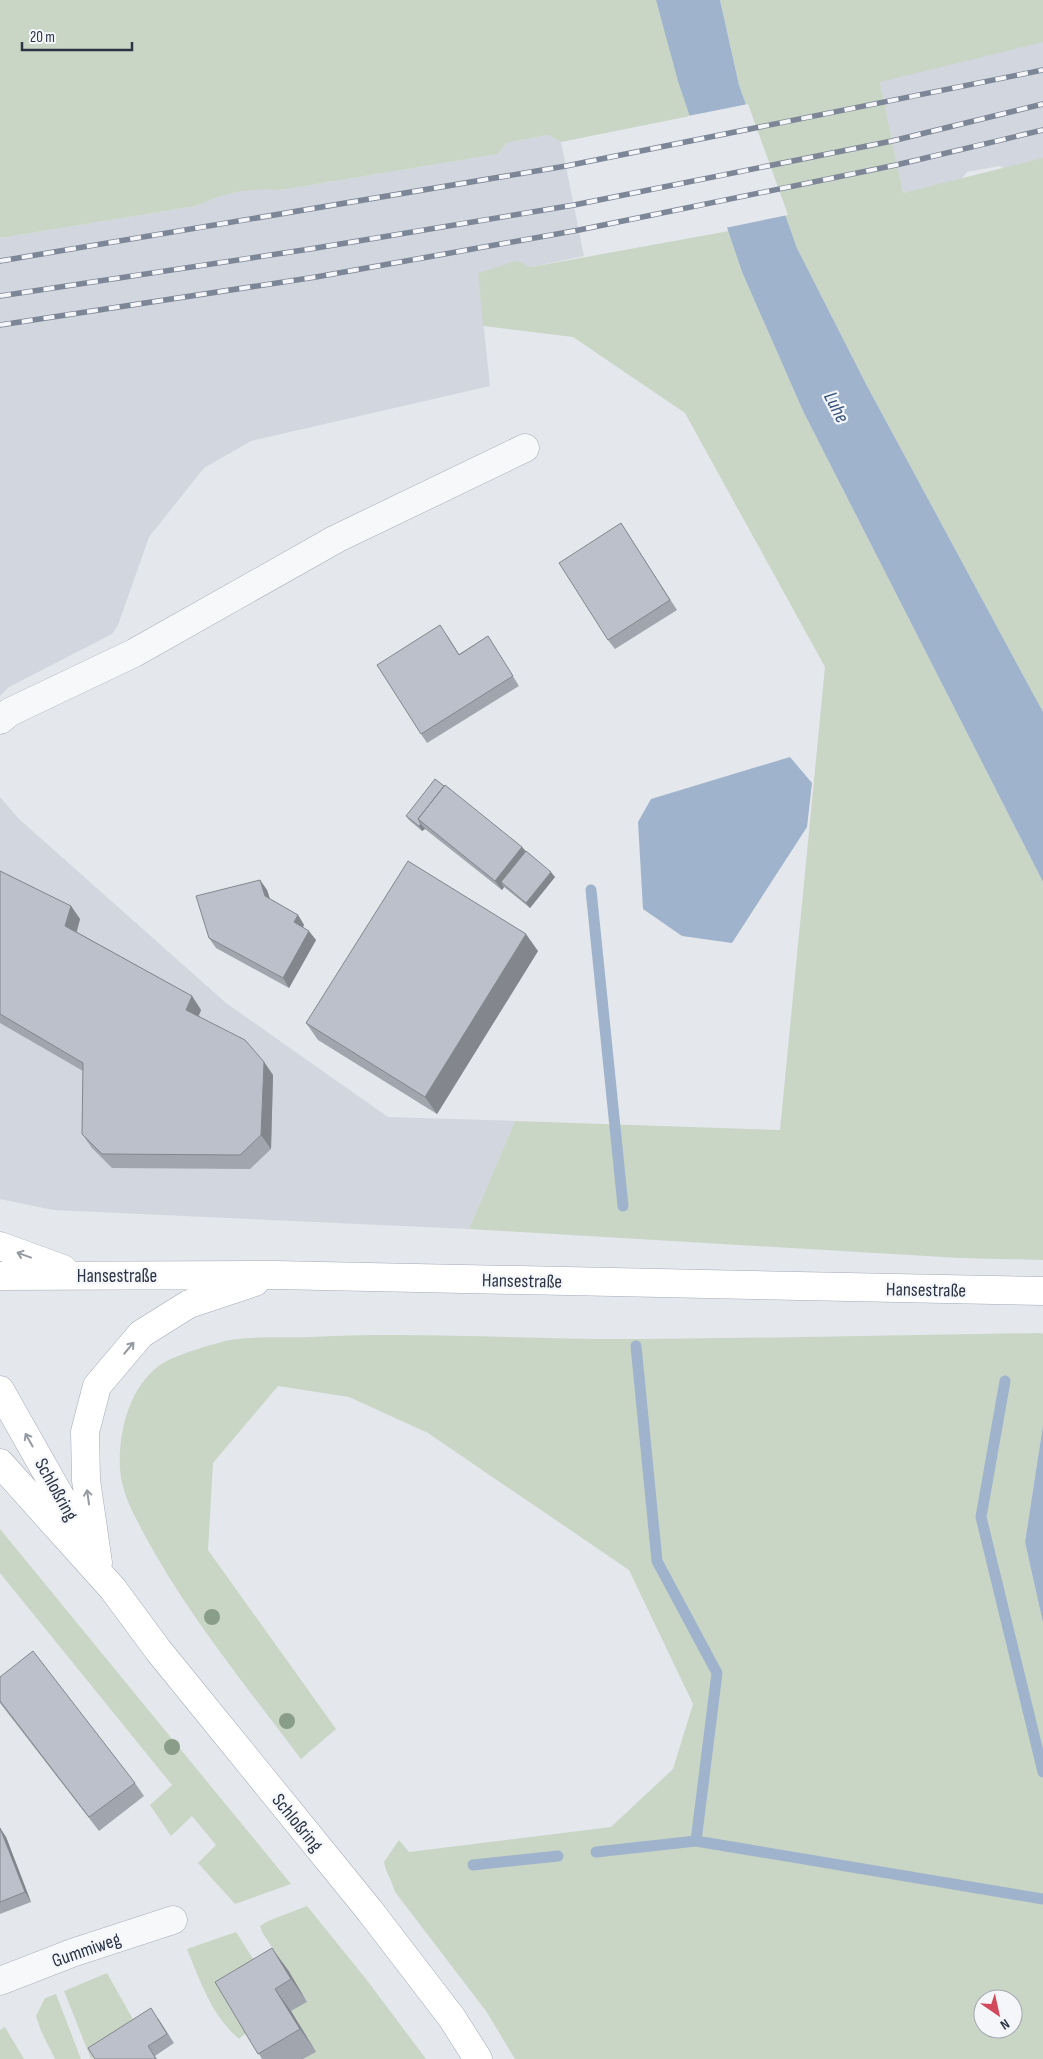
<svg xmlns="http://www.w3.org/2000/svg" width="1043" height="2059" viewBox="0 0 1043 2059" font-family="'Sofia Sans Condensed',sans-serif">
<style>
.built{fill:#d2d6de}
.green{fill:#c9d6c5;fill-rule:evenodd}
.water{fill:#9fb4cc}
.pier{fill:#e4e7ec}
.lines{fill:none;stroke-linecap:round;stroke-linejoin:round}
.stream{stroke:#9fb4cc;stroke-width:11}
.minor-casing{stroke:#a9aeb7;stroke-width:29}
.major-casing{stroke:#a3abb8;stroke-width:29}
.minor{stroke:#f7f8fa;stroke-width:28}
.major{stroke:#fff;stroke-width:28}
.rail-casing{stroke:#7d8696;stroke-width:5.5}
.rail{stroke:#f4f6f9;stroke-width:4;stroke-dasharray:11;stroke-linecap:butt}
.tree{fill:#899d89}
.wall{fill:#a1a5ae}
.shaded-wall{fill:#83868d}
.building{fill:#bbc0ca;stroke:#83868d}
.oneway{stroke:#959aa2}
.labels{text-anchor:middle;stroke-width:4.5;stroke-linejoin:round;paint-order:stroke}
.street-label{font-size:19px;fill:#2b3445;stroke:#f4f6f9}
.water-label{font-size:20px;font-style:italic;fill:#34527a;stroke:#f4f6f9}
</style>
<rect width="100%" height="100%" fill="#e4e7ec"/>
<!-- built -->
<path class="built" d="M1043,41V165L1013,172L999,166L967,172L959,182L903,193L879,77Z
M548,135L561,142L584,256L531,267L478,273L490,386L251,441L204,468L149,537L118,625L112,634L9,687L0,696V238L196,206L224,194L253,189L280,190L498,154L506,143Z
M0,797L19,819L226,1003L388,1117L515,1121L469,1229L53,1210L0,1199Z"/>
<!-- green -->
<path class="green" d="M0,0H656L690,116L561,142L548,135L506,143L498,154L280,190C244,189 229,191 196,206L0,238Z
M720,0H1043V42L880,82L903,193L1043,158V712L866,384L797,248L739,85Z
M729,231L742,272L803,411L1043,882V1260L960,1258L469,1229L515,1121L780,1130L825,667L685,413L573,337L483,326L478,273L517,261L531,267Z
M1041,1333L1043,1334V1425L1025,1542L1043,1623V2059H515L486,2011L395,1892C392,1881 386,1873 384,1862L399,1840L409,1852L611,1827L673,1769L693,1704L629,1570L428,1433L349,1397L278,1386L213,1463L208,1550L336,1729L301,1759C246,1686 186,1613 143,1532C133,1513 121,1491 120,1469C118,1433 129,1387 160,1365C172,1356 215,1343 230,1340C255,1336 285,1338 311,1337C421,1331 532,1340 642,1339C775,1338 908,1335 1041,1333ZM983,1999H1013V2029H983Z
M0,1529L291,1884L235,1904L198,1863L216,1845L192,1816L171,1836L150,1805L172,1785L0,1573Z
M307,1906L366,1979L426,2059H303L315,2052L291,2011L307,2001L262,1932L260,1926L268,1921Z
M236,1932L268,1982L247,2032L239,2039C212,2016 200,1981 187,1949Z
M107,1973L139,2030L91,2059L64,1991Z
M56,1994L81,2059H55L41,2031L36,2016L45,1998Z
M5,2027L24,2059H0V2030Z"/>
<!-- water -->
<path class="water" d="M656,0H720L739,85L797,248L866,384L1043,712V882L803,411L742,272L678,81Z
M790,757L812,783L807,827L732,943L682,936L643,909L638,822L651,799Z
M1043,1425V1623L1025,1542Z"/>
<!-- pier -->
<path class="pier" d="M748,104L788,215L725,228L688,116Z"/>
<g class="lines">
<!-- stream -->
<path class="stream" d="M591,890L623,1206
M636,1346L657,1561L717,1673L696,1841L1043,1899
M1005,1381L981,1517L1043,1772
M596,1852L696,1841
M473,1865L558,1856"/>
<!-- minor casing -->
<g class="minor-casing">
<path id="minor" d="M0,720L10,712L134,653L336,539L525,448
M0,1981L72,1953L173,1920"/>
</g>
<!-- major casing -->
<g class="major-casing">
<path id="major" d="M0,1246L63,1269
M0,1276L275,1275L1043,1291
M0,1390L86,1542
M0,1463L113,1589L158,1650L370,1911L452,2018L478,2059
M98,1563L86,1480L85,1432L97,1386L141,1334L189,1304L255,1282"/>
</g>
<!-- minor -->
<use href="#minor" class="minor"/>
<!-- major -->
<use href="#major" class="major"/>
<!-- rail casing -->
<g class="rail-casing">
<path id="rail" d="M0,261L566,166L1043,70
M0,296L310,249L574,205L892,141L1043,104
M0,325L316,277L579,230L896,165L1043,130"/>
</g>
<!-- rail -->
<use href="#rail" class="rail"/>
</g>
<!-- trees -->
<g class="tree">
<circle cx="212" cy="1617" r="8"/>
<circle cx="287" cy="1721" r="8"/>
<circle cx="172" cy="1747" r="8"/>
</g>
<!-- wall -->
<path class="wall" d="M621,523L677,610L615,649L608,640Z
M447,635L459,654L488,636L519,686L427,743L421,734Z
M406,816L522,847L526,851L555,877L530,908L504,887L502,890L425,829L422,831L409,820Z
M0,871L71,906L80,919L77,932L192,996L201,1010L199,1016L264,1062L273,1075L271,1149L250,1169L112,1168L92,1148L82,1134L83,1071L0,1023Z
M260,880L267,890L270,899L298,915L304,925L303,927L316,940L289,988L216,948L209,938Z
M538,951L437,1114L318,1040L306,1023Z
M0,1677L135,1783L144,1796L99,1831L0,1703Z
M0,1828L6,1837L31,1902L0,1914Z
M288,1970L307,2002L291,2011L316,2052L303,2059H262L215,1982Z
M158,2018L174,2043L155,2056L157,2059H95Z"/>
<!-- shaded-wall -->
<path class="shaded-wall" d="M421,824L425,829L422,831L419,826Z
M522,847L529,856L501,882L504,887L502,890L495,881Z
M551,872L555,877L530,908L526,903Z
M260,880L267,890L272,905L265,896Z
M71,906L80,919L74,940L65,926Z
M298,915L304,925L300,932L294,922Z
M309,931L316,940L289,988L283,978Z
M526,934L538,951L437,1114L425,1097Z
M192,996L201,1010L195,1023L186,1010Z
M264,1062L273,1075L271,1149L261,1135Z
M0,1828L6,1837L31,1902L25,1892Z
M272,1948L288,1970L307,2002L291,1979Z
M275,1989L291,2011L316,2052L300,2029Z"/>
<!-- building -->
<path class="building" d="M621,523L670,600L608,640L559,563Z
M440,625L459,655L488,636L513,676L421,734L377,665Z
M435,779L444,786L418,819L421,824L419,826L406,816Z
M445,785L522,847L495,881L418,819Z
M526,851L551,872L526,903L501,882Z
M408,861L526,934L425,1097L306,1023Z
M0,871L71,906L65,926L192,996L186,1010L245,1040L264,1062L261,1135L240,1155L102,1154L82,1134L83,1063L0,1014Z
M260,880L265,896L298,915L294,922L309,931L283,978L209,938L196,896Z
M33,1651L135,1783L89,1817L0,1701V1677Z
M0,1828L25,1892L0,1902Z
M272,1948L291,1979L275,1989L300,2029L258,2054L215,1982Z
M151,2008L167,2034L148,2046L156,2059H95L88,2048Z"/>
<!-- one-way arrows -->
<defs><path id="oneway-shaft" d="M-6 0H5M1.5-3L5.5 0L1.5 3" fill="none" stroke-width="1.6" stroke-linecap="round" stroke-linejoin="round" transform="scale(1.25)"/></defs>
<g class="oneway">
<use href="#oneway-shaft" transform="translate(24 1255) rotate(-160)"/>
<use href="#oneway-shaft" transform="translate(129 1348) rotate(-50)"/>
<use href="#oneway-shaft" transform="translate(29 1440) rotate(-119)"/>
<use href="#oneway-shaft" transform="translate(88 1497) rotate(-98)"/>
</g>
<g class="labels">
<!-- street labels -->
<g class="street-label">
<text x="117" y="1282">Hansestraße</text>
<text transform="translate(522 1280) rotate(1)" y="7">Hansestraße</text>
<text transform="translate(926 1289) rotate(1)" y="7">Hansestraße</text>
<text transform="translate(57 1489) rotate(61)" y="7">Schloßring</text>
<text transform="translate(298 1822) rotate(51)" y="7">Schloßring</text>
<text transform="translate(86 1949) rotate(-19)" y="7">Gummiweg</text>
</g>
<!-- water labels -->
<g class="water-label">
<text transform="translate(837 407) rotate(63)" y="7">Luhe</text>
</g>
</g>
<!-- north arrow -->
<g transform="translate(998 2014) rotate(146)"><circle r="24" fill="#f4f6f9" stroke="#a4a8b1"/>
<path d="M0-4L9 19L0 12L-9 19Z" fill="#d1495b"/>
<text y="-8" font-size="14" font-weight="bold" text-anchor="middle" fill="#2b3445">N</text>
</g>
<!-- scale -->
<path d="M22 42v8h110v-8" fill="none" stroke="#2b3445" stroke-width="2.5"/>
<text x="30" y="42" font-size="15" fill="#2b3445" stroke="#f4f6f9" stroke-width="4" paint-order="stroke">20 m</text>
</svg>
